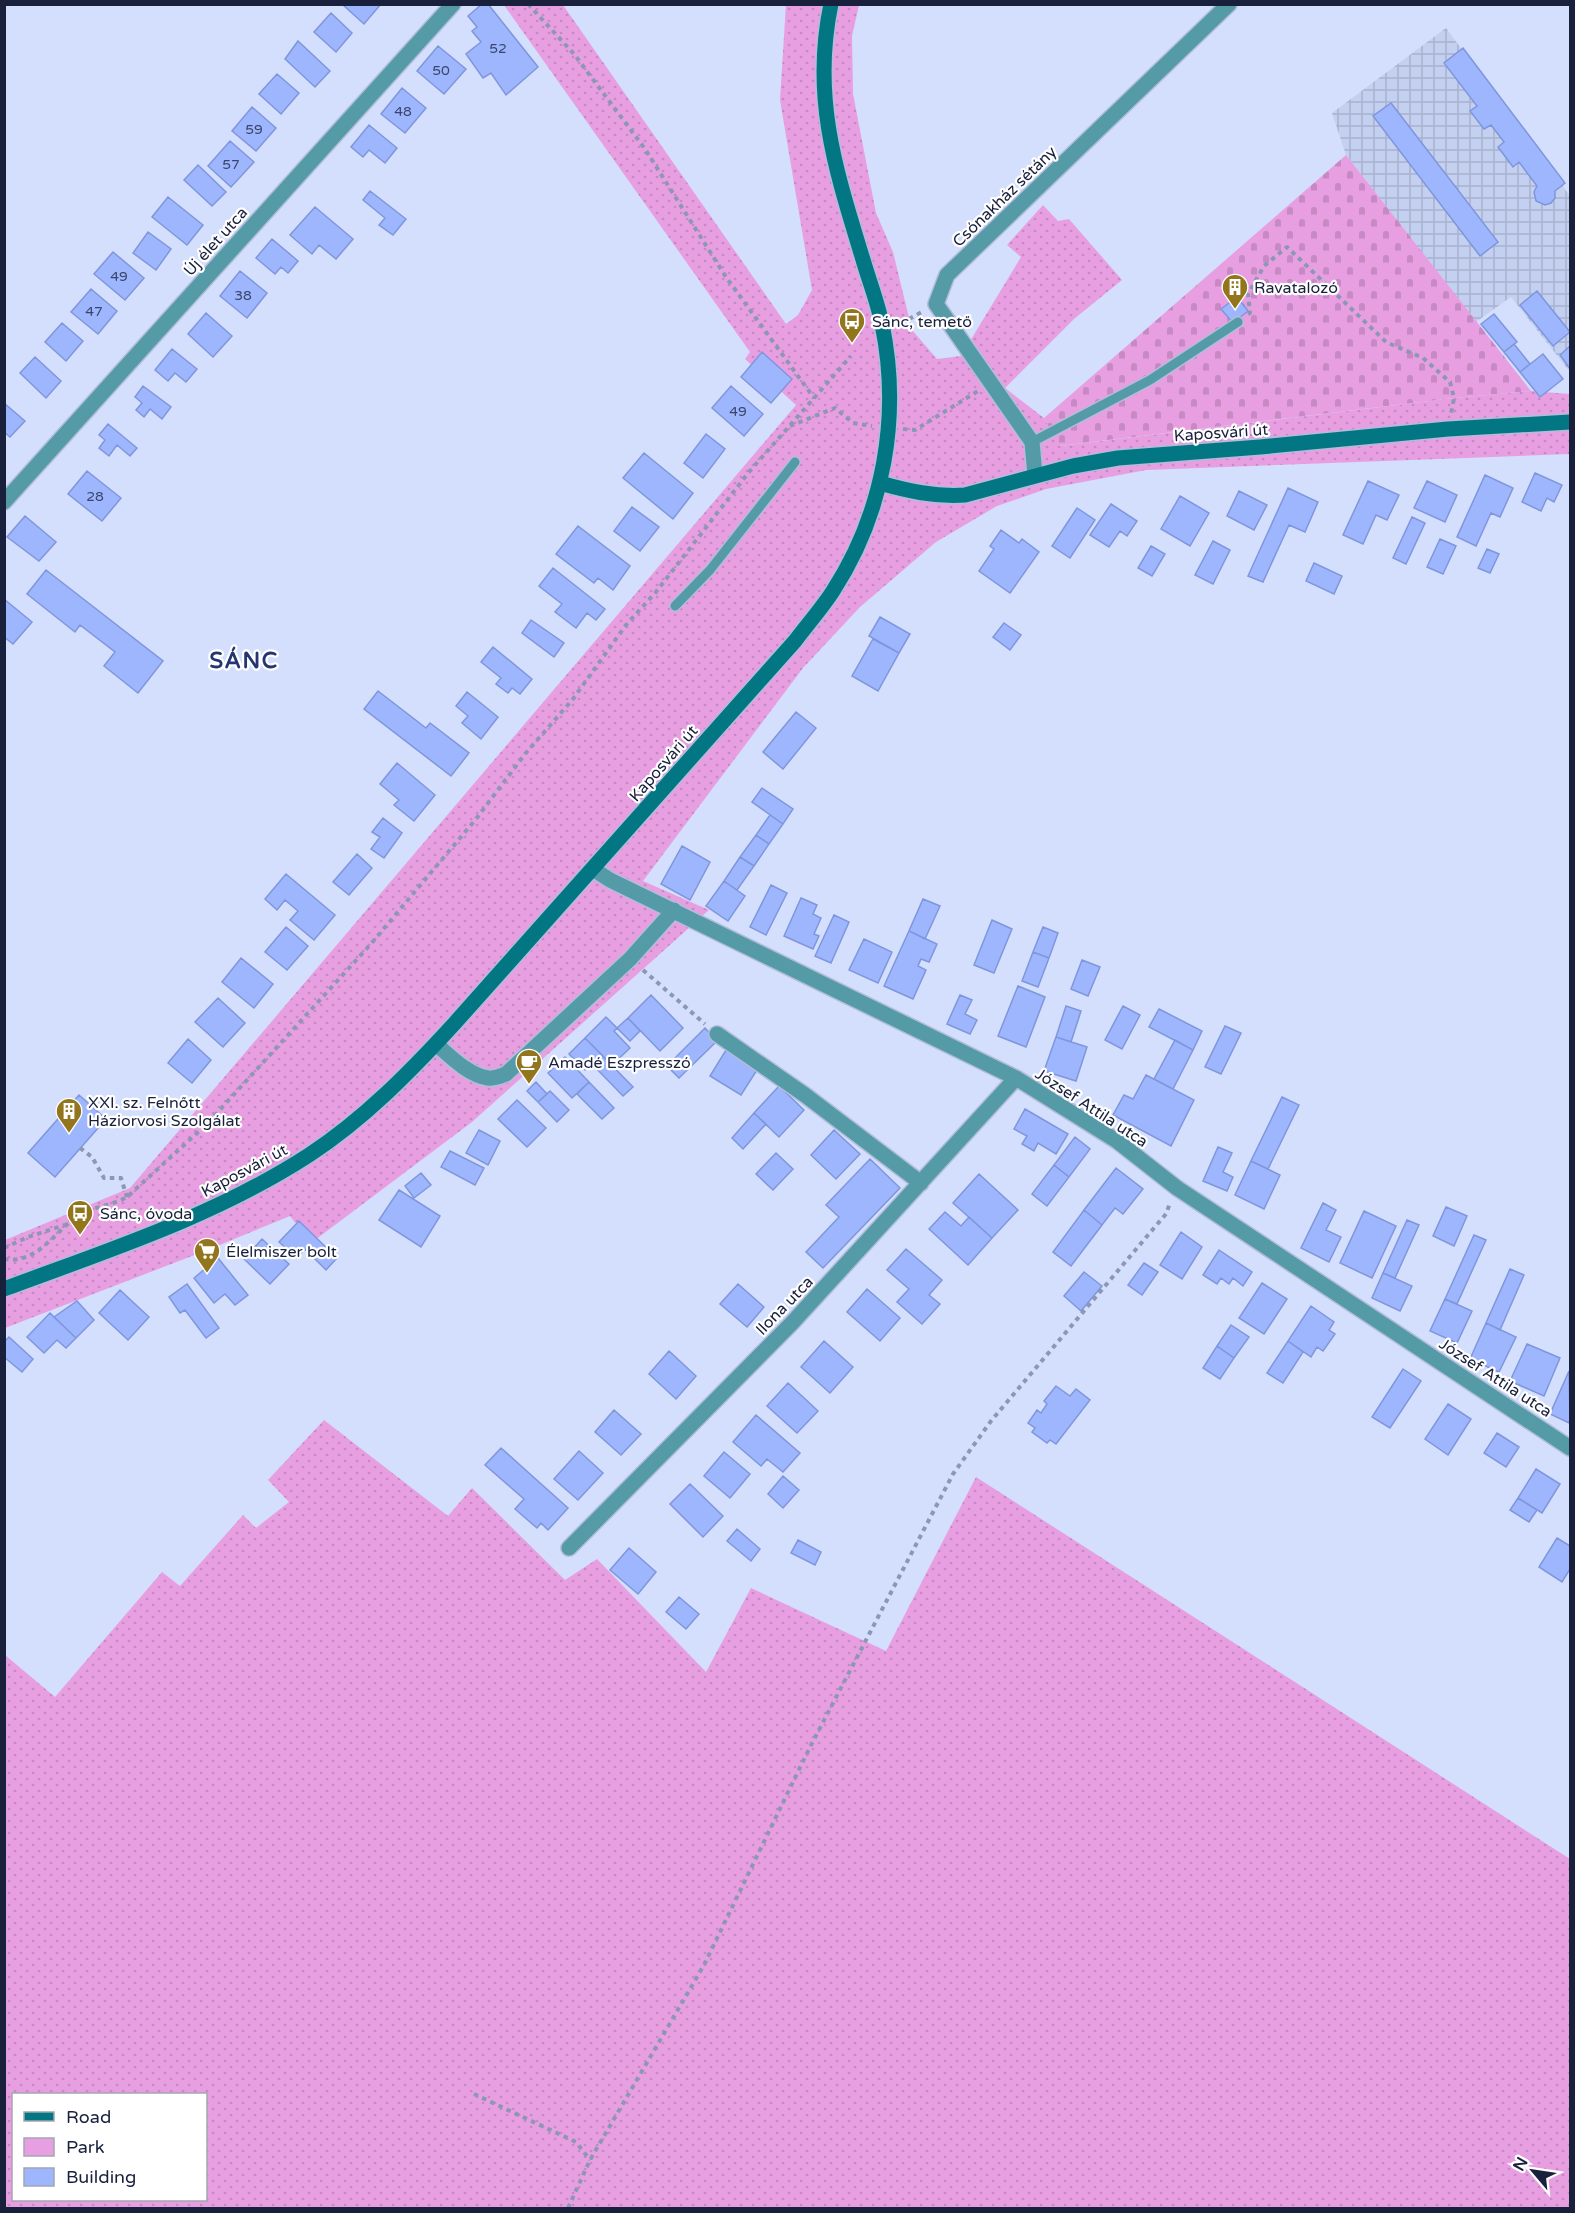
<svg xmlns="http://www.w3.org/2000/svg" width="1575" height="2213" viewBox="0 0 1575 2213" font-family="'Varela Round',sans-serif">
<style>
.industrial{fill:url(#industrial-grid)}
.green{fill:url(#green-dots);fill-rule:evenodd}
.cemetery{fill:url(#cemetery-stones)}
.building{fill:#9db6fe;stroke:#7f96dc;stroke-width:1.5}
.lines{fill:none;stroke-linecap:round;stroke-linejoin:round}
.lane-casing{stroke:#b1bdd9;stroke-width:12}
.street-casing{stroke:#b1bdd9;stroke-width:18}
.secondary-casing{stroke:#b1bdd9;stroke-width:18}
.path{stroke:#8c97b4;stroke-width:4;stroke-dasharray:4.5 4.5;stroke-linecap:butt}
.lane{stroke:#549ba7;stroke-width:9}
.street{stroke:#549ba7;stroke-width:15}
.secondary{stroke:#037684;stroke-width:15}
.labels{text-anchor:middle;stroke-width:4.5;stroke-linejoin:round;paint-order:stroke}
.number-label{font-size:14px;fill:#39466c}
.street-label{font-size:16px;fill:#18203c;stroke:#fff}
.poi-label{font-size:16px;fill:#18203c;stroke:#fff;text-anchor:start}
.district-label{font-size:22px;font-weight:bold;letter-spacing:1.5px;fill:#253572;stroke:#fff}
</style>
<defs>
<pattern id="industrial-grid" width="8" height="8" patternUnits="userSpaceOnUse" patternTransform="scale(1.5)"><rect width="8" height="8" fill="#c4d0f0"/><path d="M0 4h8M4 0v8" fill="none" stroke="#a8b2cf"/></pattern>
<pattern id="green-dots" width="8" height="8" patternUnits="userSpaceOnUse" patternTransform="scale(1.5)"><rect width="8" height="8" fill="#e89fe2"/><path d="M2 2h.1M6 6h.1" fill="none" stroke="#c689c3" stroke-width="1.8" stroke-linecap="round"/></pattern>
<pattern id="cemetery-stones" width="16" height="16" patternUnits="userSpaceOnUse" patternTransform="scale(1.5)"><rect width="16" height="16" fill="#e89fe2"/><path d="M2 7V4a2 2 0 0 1 4 0v3zM10 15v-3a2 2 0 0 1 4 0v3z" fill="#c689c3"/></pattern>
</defs>
<rect width="100%" height="100%" fill="#d3dffc"/>
<!-- industrial -->
<path class="industrial" d="M1446,28L1570,196V372L1511,297L1476,322L1346,155L1332,113Z"/>
<!-- green -->
<path class="green" d="M786,4L859,5L852,36L853,94L876,213L893,252L912,330L937,359L961,356L1021,257L1007,245L1043,205L1058,221L1069,219L1122,280L1074,319L1005,388L1044,418L1060,446L1454,398L1531,391L1570,394V454L1146,470L1046,489L997,506L936,542L860,607L803,668L643,881L709,910L472,1122L311,1243L290,1216L205,1251L5,1328V1240L130,1188L796,405L745,359L750,352L504,5H563L786,324L798,315L812,290L780,100Z
M324,1420L448,1516L472,1488L565,1580L597,1559L706,1672L751,1588L886,1651L976,1477L1570,1859V2208H5V1655L55,1697L162,1572L180,1586L243,1515L256,1528L289,1502L268,1480ZM14,2094H206V2200H14Z"/>
<!-- cemetery -->
<path class="cemetery" d="M1346,155L1531,391L1454,398L1059,446L1044,418Z"/>
<!-- building -->
<path class="building" d="M342,4H381L364,24Z
M482,4H488L538,67L506,95L491,73L483,78L466,54L481,42L472,31L477,27L468,16Z
M331,13L352,33L336,52L314,32Z
M298,41L330,71L315,87L285,59Z
M438,46L466,69L444,94L417,71Z
M1463,48L1565,183L1555,191V198L1551,203L1545,205L1536,201L1534,192L1537,186L1519,162L1513,167L1498,147L1504,142L1491,125L1484,129L1470,111L1477,106L1444,63Z
M277,74L299,93L281,114L259,94Z
M402,88L426,108L405,133L381,114Z
M1391,103L1498,242L1480,256L1373,116Z
M252,107L276,128L256,151L232,131Z
M369,125L397,148L385,163L369,150L363,157L351,147Z
M230,141L254,162L231,187L208,166Z
M198,165L226,192L212,206L184,180Z
M370,191L406,219L393,235L379,225L385,218L363,200Z
M168,197L203,225L187,245L152,217Z
M315,207L353,239L336,259L319,245L312,254L290,235Z
M148,232L171,249L156,270L133,253Z
M272,239L298,261L288,273L281,267L275,274L256,258Z
M113,252L144,278L125,300L94,274Z
M240,271L267,293L247,318L220,296Z
M91,289L117,311L98,334L71,312Z
M1537,291L1570,332L1553,346L1520,305Z
M1237,297L1248,311L1233,323L1221,309Z
M206,313L232,336L213,357L188,334Z
M1494,314L1517,342L1504,352L1481,324Z
M62,323L83,341L66,361L45,342Z
M1514,344L1530,364L1520,372L1504,352Z
M1570,346V369L1560,355Z
M172,349L197,369L186,382L175,373L168,381L155,370Z
M762,352L792,379L771,403L741,377Z
M1543,354L1563,379L1540,397L1520,372Z
M35,357L61,381L46,398L20,373Z
M143,386L171,407L162,419L150,409L144,417L136,410L142,403L135,397Z
M731,386L763,414L744,436L712,408Z
M4,403L25,421L10,437L4,432Z
M108,424L137,448L130,456L117,445L109,456L99,448L105,440L99,435Z
M706,434L725,449L703,478L684,463Z
M644,453L693,493L673,519L623,478Z
M87,471L121,498L102,521L68,494Z
M1535,473L1562,485L1554,502L1547,498L1541,511L1522,502Z
M1485,475L1513,488L1500,517L1491,513L1476,546L1457,537Z
M1368,481L1399,495L1387,520L1376,515L1363,544L1343,535Z
M1427,481L1457,495L1445,522L1414,508Z
M1288,488L1318,502L1305,532L1289,525L1263,582L1248,576Z
M1239,491L1267,505L1254,530L1227,516Z
M1180,496L1209,513L1190,546L1161,529Z
M1111,504L1137,521L1127,536L1120,531L1109,547L1090,535Z
M632,507L659,527L640,551L614,531Z
M1077,508L1095,520L1070,558L1052,546Z
M25,516L56,542L39,561L7,537Z
M1412,517L1425,523L1406,564L1393,558Z
M578,526L630,566L613,590L598,578L594,583L556,554Z
M1001,530L1019,543L1022,539L1039,552L1010,593L979,571L994,549L990,546Z
M1440,539L1456,546L1443,574L1427,567Z
M1213,541L1230,550L1213,584L1195,575Z
M1151,546L1165,554L1152,576L1138,568Z
M1487,549L1499,554L1490,573L1478,568Z
M1314,563L1342,576L1334,594L1306,581Z
M553,568L605,609L596,620L587,613L576,628L555,612L562,604L539,586Z
M46,570L163,661L138,693L104,666L115,652L80,625L75,632L27,594Z
M4,599L32,622L13,644L4,637Z
M880,617L910,634L899,653L869,636Z
M531,620L564,643L554,657L522,633Z
M1004,623L1021,635L1010,650L993,637Z
M873,639L899,653L878,691L852,676Z
M493,647L532,679L520,694L512,688L508,693L496,684L501,678L481,662Z
M378,691L426,728L430,723L469,753L451,776L364,709Z
M467,692L498,717L481,739L462,723L468,716L456,706Z
M796,712L816,728L783,769L763,752Z
M397,763L435,795L414,821L394,805L399,800L380,784Z
M762,788L793,809L783,824L752,802Z
M770,815L783,824L769,844L756,835Z
M383,818L402,833L384,858L371,849L380,837L372,832Z
M756,835L769,844L754,866L740,857Z
M682,846L710,862L690,900L661,884Z
M357,854L372,868L349,895L333,882Z
M740,857L754,866L737,890L724,881Z
M286,874L335,915L314,940L290,920L298,911L285,900L277,910L265,899Z
M724,881L745,896L728,921L706,906Z
M771,885L787,893L766,935L750,927Z
M801,898L817,905L813,914L821,918L814,934L819,936L813,949L784,936Z
M923,899L940,906L925,939L909,931Z
M834,915L849,922L831,963L815,956Z
M992,920L1012,929L994,973L974,965Z
M286,927L308,946L287,970L265,952Z
M1043,927L1058,933L1049,958L1033,952Z
M909,931L937,944L929,962L921,959L918,966L926,970L913,999L884,986Z
M864,939L892,952L878,983L849,970Z
M1033,952L1049,958L1038,987L1022,981Z
M241,958L273,984L254,1008L222,982Z
M1082,960L1100,967L1088,996L1071,989Z
M1018,986L1045,997L1026,1047L998,1036Z
M651,995L683,1028L660,1051L628,1018Z
M960,995L972,1000L965,1014L977,1020L970,1034L947,1024Z
M218,998L245,1023L223,1047L195,1022Z
M1066,1006L1081,1011L1071,1042L1056,1037Z
M1123,1006L1140,1015L1122,1049L1105,1040Z
M1159,1009L1202,1031L1193,1050L1149,1027Z
M606,1017L617,1028L614,1031L630,1048L612,1065L585,1038Z
M628,1018L640,1031L630,1041L617,1028Z
M1225,1026L1241,1033L1221,1074L1205,1067Z
M705,1028L717,1041L679,1078L667,1066Z
M1056,1037L1087,1047L1076,1081L1044,1071Z
M585,1038L633,1087L623,1096L591,1063L585,1070L569,1054Z
M188,1039L211,1060L192,1083L168,1063Z
M1175,1040L1193,1050L1173,1089L1154,1079Z
M726,1050L757,1070L741,1095L710,1076Z
M565,1057L589,1082L572,1098L548,1073Z
M1146,1075L1194,1100L1171,1146L1113,1115L1124,1095L1133,1099Z
M536,1082L547,1094L538,1102L527,1091Z
M589,1082L614,1108L602,1119L577,1094Z
M779,1086L804,1110L779,1137L754,1113Z
M550,1091L569,1110L557,1122L538,1102Z
M79,1095L106,1119L55,1177L28,1153Z
M1282,1097L1299,1105L1268,1169L1251,1161Z
M517,1100L546,1128L527,1147L498,1119Z
M1025,1109L1068,1134L1056,1154L1038,1143L1034,1151L1022,1144L1027,1136L1014,1129Z
M754,1113L766,1124L743,1149L732,1138Z
M479,1130L500,1141L488,1165L466,1153Z
M834,1130L860,1154L836,1179L811,1155Z
M1075,1137L1090,1149L1069,1177L1054,1165Z
M1218,1147L1232,1153L1223,1172L1233,1177L1227,1191L1203,1181Z
M450,1151L484,1168L475,1185L441,1167Z
M776,1153L793,1169L773,1190L756,1174Z
M870,1159L900,1188L823,1268L806,1252L839,1217L826,1205Z
M1251,1161L1280,1175L1264,1209L1235,1195Z
M1054,1165L1069,1177L1047,1206L1032,1194Z
M1116,1168L1143,1189L1123,1214L1115,1208L1102,1225L1084,1210Z
M421,1173L431,1185L414,1198L405,1186Z
M979,1174L1018,1210L992,1238L953,1203Z
M399,1190L440,1216L421,1247L379,1220Z
M1323,1203L1336,1210L1326,1230L1341,1237L1329,1262L1301,1248Z
M1446,1207L1467,1216L1454,1246L1433,1236Z
M1084,1210L1102,1225L1071,1266L1053,1252Z
M1364,1211L1396,1226L1372,1278L1340,1263Z
M945,1212L961,1226L969,1217L992,1238L968,1265L929,1229Z
M1407,1220L1419,1225L1395,1278L1383,1273Z
M299,1221L337,1258L326,1270L305,1249L297,1258L279,1242Z
M1181,1232L1202,1247L1182,1279L1160,1265Z
M1474,1235L1486,1240L1457,1304L1445,1299Z
M262,1239L289,1264L270,1284L244,1259Z
M906,1249L942,1280L929,1295L940,1304L922,1324L897,1302L909,1289L887,1270Z
M1219,1250L1252,1272L1243,1286L1233,1278L1229,1284L1221,1278L1217,1284L1203,1275Z
M218,1258L248,1295L235,1305L225,1294L214,1303L194,1278Z
M1144,1263L1158,1272L1142,1295L1128,1285Z
M1510,1269L1524,1275L1500,1330L1486,1323Z
M1084,1272L1102,1286L1081,1311L1064,1296Z
M1383,1273L1412,1286L1400,1311L1372,1298Z
M1262,1283L1287,1299L1264,1334L1239,1318Z
M187,1284L219,1328L206,1338L185,1310L180,1313L169,1297Z
M738,1284L764,1307L747,1327L720,1304Z
M867,1289L900,1318L880,1341L847,1312Z
M120,1290L149,1317L128,1340L99,1313Z
M1445,1299L1472,1311L1457,1343L1430,1331Z
M77,1301L94,1320L76,1338L54,1317Z
M1311,1306L1334,1322L1329,1330L1335,1334L1323,1351L1317,1347L1311,1357L1288,1341Z
M50,1313L76,1338L66,1348L57,1340L44,1353L27,1337Z
M1486,1323L1516,1337L1499,1372L1470,1359Z
M1231,1325L1249,1337L1234,1358L1217,1346Z
M9,1337L33,1359L22,1372L4,1357V1342Z
M824,1341L853,1367L830,1393L801,1367Z
M1288,1341L1303,1352L1283,1383L1267,1373Z
M1527,1344L1560,1358L1544,1396L1510,1381Z
M1217,1346L1234,1358L1220,1379L1203,1368Z
M669,1351L696,1376L676,1399L649,1374Z
M1403,1369L1421,1381L1390,1428L1372,1417Z
M1569,1371L1570,1419L1569,1423L1550,1414Z
M788,1383L818,1411L797,1433L767,1406Z
M1056,1386L1070,1396L1076,1389L1090,1400L1056,1444L1050,1440L1047,1443L1032,1432L1035,1428L1028,1423L1037,1410L1041,1413L1047,1404L1044,1401Z
M1448,1404L1471,1419L1448,1455L1425,1439Z
M614,1410L641,1434L621,1455L595,1432Z
M756,1415L800,1453L783,1472L767,1459L761,1466L733,1442Z
M1497,1433L1519,1447L1506,1467L1484,1453Z
M501,1448L568,1508L548,1530L541,1523L537,1528L515,1509L524,1499L485,1465Z
M579,1451L603,1473L578,1500L554,1479Z
M724,1452L750,1474L730,1498L704,1476Z
M1536,1469L1560,1484L1542,1513L1518,1498Z
M783,1476L799,1490L783,1508L768,1494Z
M690,1484L723,1516L703,1537L670,1504Z
M1518,1498L1537,1510L1529,1522L1510,1510Z
M737,1529L760,1549L751,1561L727,1541Z
M1557,1538L1570,1546V1569L1562,1582L1539,1567Z
M798,1540L821,1552L815,1565L791,1553Z
M629,1548L656,1572L638,1594L610,1570Z
M679,1597L699,1614L686,1629L666,1612Z"/>
<g class="lines">
<!-- lane casing -->
<g class="lane-casing">
<path id="lane" d="M1032,442L1150,380L1238,322
M675,606L710,570L795,462"/>
</g>
<!-- street casing -->
<g class="street-casing">
<path id="street" d="M1035,475L1032,442L936,304L947,275L1229,4
M4,502L453,4
M593,869L610,880L1016,1078L1117,1141L1177,1188L1570,1448
M717,1034L805,1095L921,1183
M436,1044C450,1056 468,1075 488,1078C494,1079 501,1076 506,1074L630,959L674,910
M569,1548L792,1323L1016,1078"/>
</g>
<!-- secondary casing -->
<g class="secondary-casing">
<path id="secondary" d="M880,483C908,491 935,497 965,495L1073,466L1118,458L1260,447L1448,429L1570,422
M4,1289C109,1250 215,1216 309,1155C364,1119 410,1072 454,1024L795,641C807,625 822,608 833,591C884,512 901,416 882,324C878,304 870,283 864,263C837,174 811,99 831,4"/>
</g>
<!-- path -->
<path class="path" d="M528,4L574,54L645,149L726,277L814,398
M1248,314L1250,313L1248,294L1264,266L1287,247L1386,342L1423,358L1450,382L1454,398L1451,414
M909,319L922,312
M790,426L835,408L853,423L872,426
M903,429L915,430L978,391
M643,970L705,1024
M80,1148L92,1157L104,1178H121L127,1197
M4,1248L28,1237L68,1224
M4,1259C37,1265 55,1231 79,1215C93,1206 112,1206 127,1197L206,1125L370,945L476,819L525,754L573,699L626,625L656,592L749,472L851,356
M474,2094L576,2142L590,2160
M568,2208L590,2160L704,1965L810,1747L953,1474L991,1421L1154,1228L1166,1214L1170,1203"/>
<!-- lane -->
<use href="#lane" class="lane"/>
<!-- street -->
<use href="#street" class="street"/>
<!-- secondary -->
<use href="#secondary" class="secondary"/>
</g>
<!-- icons -->
<defs>
<g id="building-pin" transform="scale(1.35)"><path d="M0 17L-7.5 6A9.5 9.5 0 1 1 7.5 6Z" fill="#92751c" stroke="#fff"/><path d="M-4-6H4V6H1V3H-1V6H-4ZM-2.5-4.3h1.7v1.8h-1.7ZM.8-4.3h1.7v1.8H.8ZM-2.5-1h1.7V.8h-1.7ZM.8-1h1.7V.8H.8Z" fill="#fff"/></g>
<g id="bus-pin" transform="scale(1.35)"><path d="M0 17L-7.5 6A9.5 9.5 0 1 1 7.5 6Z" fill="#92751c" stroke="#fff"/><path d="M-5-6H5V4H4V6H2V4H-2V6H-4V4H-5ZM-3.5-4V0h7V-4ZM-3.5 1.2v1.5H-2V1.2ZM2 1.2v1.5H3.5V1.2Z" fill="#fff"/></g>
<g id="cafe-pin" transform="scale(1.35)"><path d="M0 17L-7.5 6A9.5 9.5 0 1 1 7.5 6Z" fill="#92751c" stroke="#fff"/><path d="M-5.5-4.5H6V0H3Q3 3.5 0 3.5H-2.5Q-5.5 3.5-5.5 0ZM3-3.2v2h1.7v-2ZM-6 4.5H4V6H-6Z" fill="#fff"/></g>
<g id="supermarket-pin" transform="scale(1.35)"><path d="M0 17L-7.5 6A9.5 9.5 0 1 1 7.5 6Z" fill="#92751c" stroke="#fff"/><path d="M-6-5.5h2.5l.6 2H6L4.5 2H-2.5L-4.4-4H-6ZM-1.5 3.2a1.3 1.3 0 1 0 .1 0ZM3 3.2a1.3 1.3 0 1 0 .1 0Z" fill="#fff"/></g>
</defs>
<g fill-rule="evenodd">
<use href="#building-pin" x="1235" y="287"/>
<use href="#bus-pin" x="852" y="321"/>
<use href="#cafe-pin" x="529" y="1062"/>
<use href="#building-pin" x="69" y="1111"/>
<use href="#bus-pin" x="80" y="1213"/>
<use href="#supermarket-pin" x="207" y="1251"/>
</g>
<g class="labels">
<!-- number labels -->
<g class="number-label">
<text x="498" y="53">52</text>
<text x="441" y="75">50</text>
<text x="403" y="116">48</text>
<text x="254" y="134">59</text>
<text x="231" y="169">57</text>
<text x="119" y="281">49</text>
<text x="243" y="300">38</text>
<text x="94" y="316">47</text>
<text x="738" y="416">49</text>
<text x="95" y="501">28</text>
</g>
<!-- street labels -->
<g class="street-label">
<text transform="translate(1004 196) rotate(-44)" y="6">Csónakház sétány</text>
<text transform="translate(215 241) rotate(-48)" y="6">Új élet utca</text>
<text transform="translate(1221 432) rotate(-4)" y="6">Kaposvári út</text>
<text transform="translate(663 763) rotate(-49)" y="6">Kaposvári út</text>
<text transform="translate(1092 1107) rotate(33)" y="6">József Attila utca</text>
<text transform="translate(244 1170) rotate(-28)" y="6">Kaposvári út</text>
<text transform="translate(784 1305) rotate(-46)" y="6">Ilona utca</text>
<text transform="translate(1496 1377) rotate(33)" y="6">József Attila utca</text>
</g>
<!-- poi labels -->
<g class="poi-label">
<text x="1254" y="293">Ravatalozó</text>
<text x="872" y="327">Sánc, temető</text>
<text x="548" y="1068">Amadé Eszpresszó</text>
<text x="88" y="1108">XXI. sz. Felnőtt<tspan x="88" dy="18">Háziorvosi Szolgálat</tspan></text>
<text x="100" y="1219">Sánc, óvoda</text>
<text x="226" y="1257">Élelmiszer bolt</text>
</g>
<!-- district labels -->
<g class="district-label">
<text x="244" y="668">SÁNC</text>
</g>
</g>
<!-- border -->
<rect width="1575" height="2213" fill="none" stroke="#18203c" stroke-width="12"/>
<!-- legend -->
<rect x="12" y="2093" width="195" height="108" fill="#ffffff" stroke="#a3a6b1" stroke-width="1.5"/>
<rect x="24" y="2112" width="30" height="9" fill="#037684" stroke="#a3a6b1" stroke-width="1.5"/>
<text x="66" y="2123" font-size="18" fill="#18203c">Road</text>
<rect x="24" y="2138" width="30" height="18" fill="#e89fe2" stroke="#a3a6b1" stroke-width="1.5"/>
<text x="66" y="2153" font-size="18" fill="#18203c">Park</text>
<rect x="24" y="2168" width="30" height="18" fill="#9db6fe" stroke="#a3a6b1" stroke-width="1.5"/>
<text x="66" y="2183" font-size="18" fill="#18203c">Building</text>
<!-- north arrow -->
<g transform="translate(1533 2171) rotate(299)" stroke="#ffffff" stroke-width="4.5" paint-order="stroke">
<path d="M0-4.5L10 22L0 15L-10 22Z" fill="#18203c"/>
<text y="-9" font-size="16" font-weight="bold" text-anchor="middle" fill="#18203c">N</text>
</g>
</svg>
